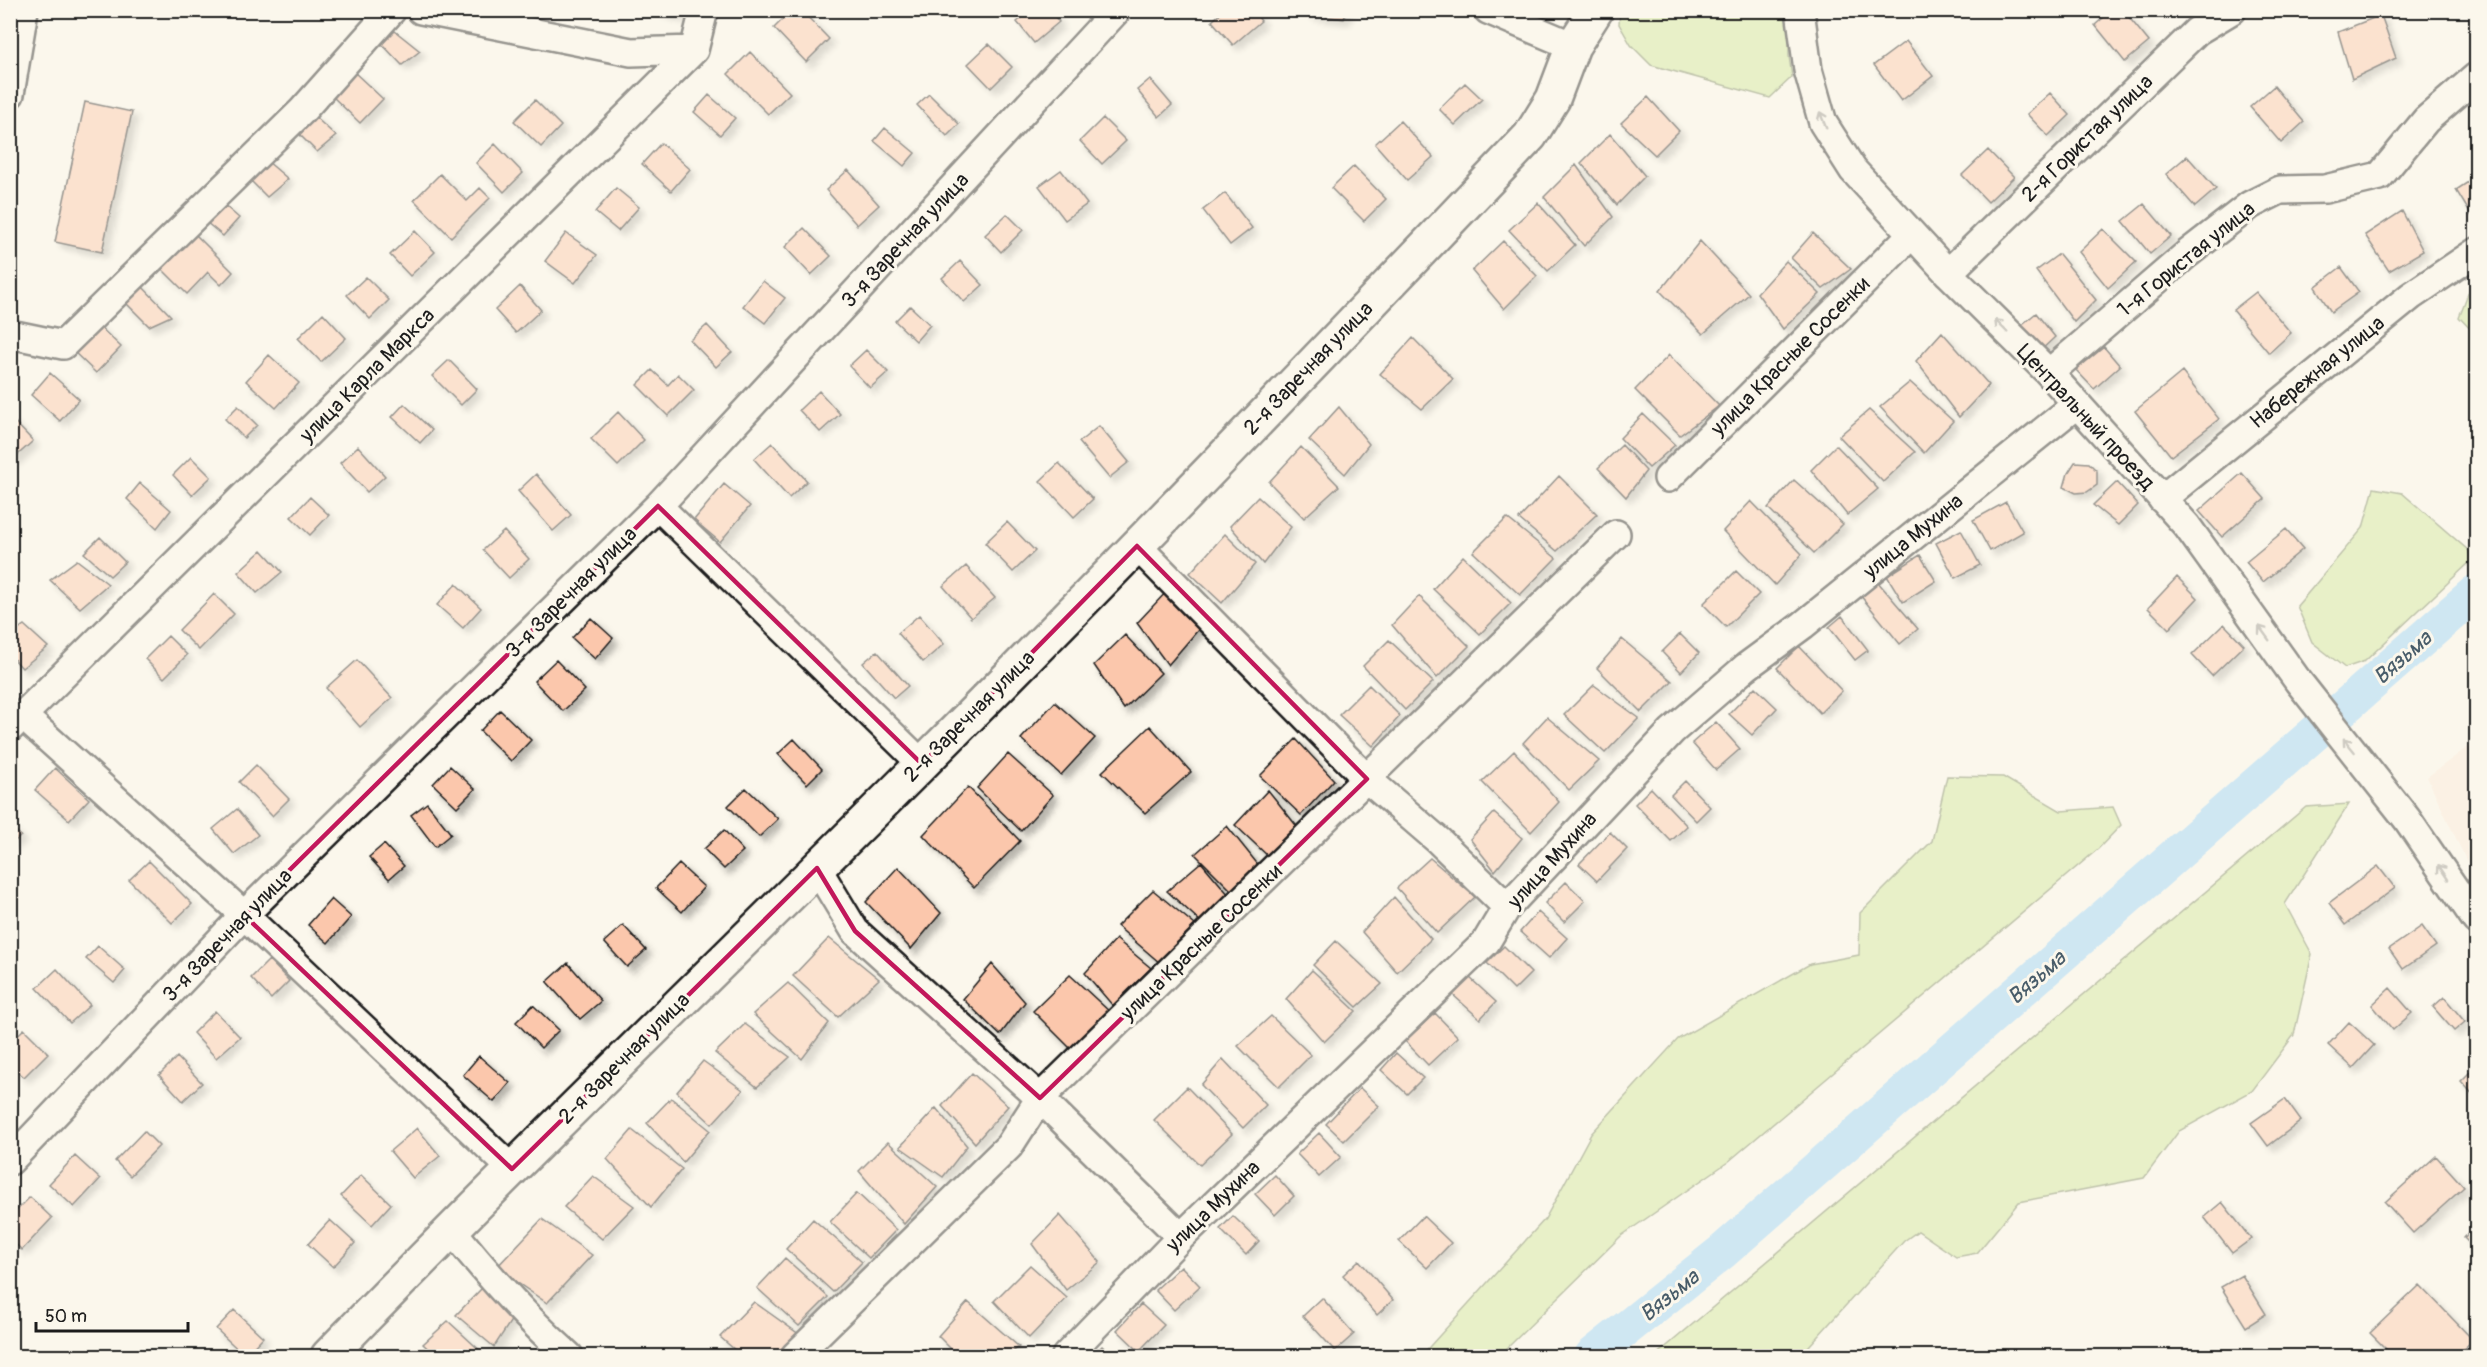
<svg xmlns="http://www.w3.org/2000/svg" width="2487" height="1367" viewBox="0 0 2487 1367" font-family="Pangolin,sans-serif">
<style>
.built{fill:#fbe9d9}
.green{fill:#d0e79c;stroke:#76825c;stroke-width:1.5}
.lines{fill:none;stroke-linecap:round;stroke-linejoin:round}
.river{stroke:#99d2f9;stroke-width:36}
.building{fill:#fbc7ac;stroke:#1c1c1c;stroke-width:1.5;filter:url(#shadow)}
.minor-casing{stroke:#1c1c1c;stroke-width:32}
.major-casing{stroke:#1c1c1c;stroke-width:38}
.minor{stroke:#fbf7ec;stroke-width:27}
.major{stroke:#fbf7ec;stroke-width:33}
.oneway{stroke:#97948e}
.marked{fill:none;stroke:#c2185b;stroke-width:4.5;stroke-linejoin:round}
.labels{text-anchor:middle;stroke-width:6;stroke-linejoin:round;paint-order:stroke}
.street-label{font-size:21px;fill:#1c1c1c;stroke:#fbf7ec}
.water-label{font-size:22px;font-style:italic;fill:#485c69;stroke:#fbf7ec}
</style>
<defs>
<filter id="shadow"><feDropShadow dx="5.5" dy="5.5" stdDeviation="3" flood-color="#0004"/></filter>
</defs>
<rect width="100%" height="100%" fill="#fbf7ec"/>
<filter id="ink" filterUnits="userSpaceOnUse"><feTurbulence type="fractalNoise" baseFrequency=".0167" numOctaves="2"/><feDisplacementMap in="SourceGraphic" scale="12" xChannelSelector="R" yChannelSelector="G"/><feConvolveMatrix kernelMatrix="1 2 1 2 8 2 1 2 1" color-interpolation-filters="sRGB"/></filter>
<g filter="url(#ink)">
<!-- built -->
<path class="built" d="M2476,741V881L2427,777Z"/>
<!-- green -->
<path class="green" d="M1620,11H1789V56L1792,77L1770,98L1651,65L1631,45L1619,24Z
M2476,273V335L2459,317Z
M2374,488L2402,493L2469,551L2471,561L2365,661L2345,668L2312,642L2297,606L2363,528Z
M1947,776L2003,777L2061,811L2113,807L2121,825L2098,849L1728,1162L1621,1236L1499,1356H1421L1545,1219L1591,1134L1678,1039L1810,964L1859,955L1860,913L1932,841Z
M2349,804L2285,904L2312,954L2294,1035L2252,1091L2179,1131L2144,1178L2019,1202L1977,1253L1956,1257L1918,1231L1904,1241L1800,1356H1655L2306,807Z"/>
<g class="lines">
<!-- river -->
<path class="river" d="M1592,1356L1722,1252L2476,592"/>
</g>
<!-- building -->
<path class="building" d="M655,10H680L679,17Z
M792,10H801L829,39L806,62L774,28Z
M1031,10H1050L1059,22L1034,43L1017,22Z
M1224,10H1253L1261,21L1233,45L1212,21Z
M1306,10H1347L1344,19L1309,14Z
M2112,10H2123L2149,42L2125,62L2095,25Z
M2381,15L2396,58L2352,79L2338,32Z
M395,31L420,51L402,65L382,44Z
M1906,41L1933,76L1901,101L1874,65Z
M989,44L1012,67L991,88L968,64Z
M750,52L790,93L768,114L728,74Z
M354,72L383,99L360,123L331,95Z
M1150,79L1172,105L1159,117L1137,90Z
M1465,83L1482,99L1455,125L1439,109Z
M2274,86L2304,122L2281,143L2250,107Z
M2050,93L2070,115L2048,136L2027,114Z
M929,94L959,124L947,136L917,105Z
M709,95L735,118L720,135L694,112Z
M1648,97L1679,131L1655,155L1621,123Z
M535,100L561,126L541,147L514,121Z
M85,102L132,112L102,252L55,242Z
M313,115L336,136L317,152L296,131Z
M1103,118L1126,141L1102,164L1080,141Z
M1400,121L1433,157L1407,180L1375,144Z
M885,128L915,153L904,166L874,141Z
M1610,134L1645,176L1617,205L1581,163Z
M661,143L690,169L671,191L642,164Z
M495,144L523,173L504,192L476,163Z
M1988,150L2014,177L1988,202L1962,175Z
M2187,156L2216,189L2195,207L2166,174Z
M267,161L288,179L267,197L249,179Z
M1576,165L1613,217L1584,246L1544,197Z
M1354,166L1386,199L1364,221L1331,188Z
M848,170L879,205L857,225L826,190Z
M1061,170L1087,204L1065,220L1039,186Z
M440,174L467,201L480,188L490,198L451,237L414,200Z
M2476,177V223L2456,190Z
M616,188L639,207L618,231L595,212Z
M1225,193L1252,228L1230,245L1203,210Z
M1538,203L1575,245L1548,271L1509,230Z
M2144,204L2171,236L2150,254L2123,221Z
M224,205L239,218L223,236L206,222Z
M2402,211L2423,251L2389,271L2365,235Z
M1007,214L1023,230L1001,252L985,235Z
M804,228L831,256L811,275L785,247Z
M2103,229L2136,262L2108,288L2079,252Z
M192,231L233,272L221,285L208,272L187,294L158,265Z
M415,231L435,252L410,276L390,255Z
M566,233L597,255L575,283L545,261Z
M1813,233L1851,269L1823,289L1791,258Z
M1503,241L1537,276L1504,309L1472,271Z
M1700,241L1749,294L1703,334L1660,291Z
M2059,254L2096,300L2074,322L2036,271Z
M960,261L983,285L964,302L942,278Z
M1786,261L1820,294L1783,329L1757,293Z
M2341,267L2359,292L2331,312L2315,287Z
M366,277L389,300L370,319L347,295Z
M763,281L785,298L765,323L743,306Z
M138,282L171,316L149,326L122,299Z
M520,286L541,310L516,333L495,310Z
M2256,292L2291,333L2269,353L2233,310Z
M910,306L930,325L916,341L895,321Z
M323,313L346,338L321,362L298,338Z
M2036,313L2055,337L2039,352L2019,327Z
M96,323L121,347L96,373L71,349Z
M707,325L732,352L716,367L690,340Z
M1942,332L1989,385L1959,417L1916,361Z
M1413,338L1453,379L1422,409L1380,374Z
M2104,347L2120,366L2094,389L2076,370Z
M866,350L888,372L870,388L849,366Z
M269,355L299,383L276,408L246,381Z
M1669,355L1719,406L1680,435L1635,390Z
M449,360L477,389L461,405L432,376Z
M652,370L668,385L678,374L694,390L668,416L637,385Z
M2182,372L2219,419L2171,456L2135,411Z
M50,373L79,399L60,421L31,395Z
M1910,382L1953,421L1924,453L1880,407Z
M819,391L840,414L820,432L799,410Z
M404,404L432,430L420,443L392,417Z
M238,406L257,425L244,438L225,419Z
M1339,407L1369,444L1345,474L1309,440Z
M1869,410L1915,452L1883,482L1839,436Z
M618,412L644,440L618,466L591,439Z
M1643,414L1675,445L1649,468L1620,438Z
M10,417L33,441L12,460L10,459Z
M1099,426L1129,462L1109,478L1079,442Z
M772,443L807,481L789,498L754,459Z
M1622,445L1646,471L1626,497L1598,468Z
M1836,445L1878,489L1847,515L1811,470Z
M358,446L385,476L367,492L340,463Z
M1301,447L1339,486L1304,518L1269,482Z
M191,457L211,477L192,495L173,475Z
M2075,462L2089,463L2097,471V485L2087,492L2076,493L2064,487L2068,473Z
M1059,463L1093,499L1074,517L1040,481Z
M2242,473L2265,499L2222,537L2199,511Z
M536,474L571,515L553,531L518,491Z
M1559,476L1597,514L1557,551L1519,519Z
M1794,480L1843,524L1814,553L1768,508Z
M2117,482L2138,505L2118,525L2093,505Z
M140,483L171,510L157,528L127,499Z
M724,484L750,506L720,542L694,520Z
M310,497L329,515L310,535L291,517Z
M1258,497L1291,527L1263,564L1230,526Z
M1751,501L1802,554L1775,585L1723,531Z
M2006,502L2023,532L1990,551L1973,520Z
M1507,518L1556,558L1520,595L1473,552Z
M1007,522L1035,551L1013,572L985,543Z
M2286,529L2303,549L2263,582L2246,562Z
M1961,530L1980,565L1955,578L1936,543Z
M504,531L529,559L509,578L483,550Z
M1225,534L1255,564L1222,603L1190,573Z
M100,537L125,562L110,576L84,553Z
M262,550L282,572L257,593L238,572Z
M1920,555L1936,581L1903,602L1887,576Z
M1463,556L1511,603L1480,634L1433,589Z
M77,560L108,584L80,608L50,580Z
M966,566L995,598L971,618L943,586Z
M1736,571L1759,594L1726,627L1703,604Z
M2177,577L2198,598L2169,629L2148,608Z
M1877,581L1918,629L1900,644L1860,595Z
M456,584L481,608L463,628L437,605Z
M1168,590L1204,623L1168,665L1137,623Z
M214,594L234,614L199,650L179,630Z
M1419,596L1469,646L1437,678L1392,625Z
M919,615L944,644L923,662L898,633Z
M1842,616L1868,650L1855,660L1829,627Z
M591,618L613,638L595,659L572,638Z
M2224,624L2244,645L2212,676L2192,655Z
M24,625L48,647L22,668L10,655V635Z
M1680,634L1699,653L1681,672L1662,652Z
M1125,635L1161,673L1124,709L1094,665Z
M168,636L187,655L164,678L145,659Z
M1622,639L1672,681L1641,712L1597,668Z
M1389,640L1433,682L1405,710L1363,666Z
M1799,646L1842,691L1820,713L1777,668Z
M877,651L908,686L894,698L863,663Z
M357,660L392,698L360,727L326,688Z
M556,660L585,690L563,711L534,681Z
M1369,685L1400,716L1373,746L1339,715Z
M1594,685L1639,718L1605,753L1564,715Z
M1755,687L1777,708L1752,735L1729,714Z
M1055,702L1095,738L1061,775L1021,739Z
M500,710L531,740L511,761L480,731Z
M1547,717L1599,761L1569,790L1523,743Z
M1716,722L1740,749L1716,770L1692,743Z
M1150,726L1191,772L1145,813L1102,772Z
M794,739L822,769L807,784L778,754Z
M1296,739L1334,780L1301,815L1260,776Z
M1514,751L1559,802L1531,832L1482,782Z
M1008,754L1053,795L1021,831L977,788Z
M256,765L289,799L272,816L239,782Z
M450,766L475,789L457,807L433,784Z
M55,768L89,799L69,820L35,790Z
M1685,781L1710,807L1696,821L1671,795Z
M968,787L1020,841L974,888L923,835Z
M746,788L778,819L759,837L728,806Z
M1651,788L1687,826L1671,841L1635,804Z
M1268,790L1299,829L1270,858L1235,825Z
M427,803L451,834L435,847L411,815Z
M237,809L258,835L234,854L213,829Z
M1494,813L1522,838L1495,871L1470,839Z
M10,825L21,836L10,845Z
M1227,826L1264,872L1232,891L1195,854Z
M724,830L743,851L724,869L704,849Z
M1610,832L1627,849L1597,881L1579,864Z
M384,844L404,866L389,879L369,857Z
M1430,858L1475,897L1437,933L1397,888Z
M149,861L192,904L172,923L129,880Z
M1201,862L1229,895L1202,923L1167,891Z
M679,864L704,887L682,912L656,888Z
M2378,866L2395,888L2345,925L2329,903Z
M898,867L941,913L911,949L866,902Z
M1566,882L1585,901L1564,922L1545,903Z
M1153,890L1195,925L1160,963L1117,926Z
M1394,897L1431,939L1397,972L1362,932Z
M331,899L351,917L328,943L308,925Z
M1538,912L1567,938L1549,958L1520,932Z
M623,925L646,950L627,967L604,942Z
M2422,926L2436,946L2403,969L2389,949Z
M829,938L879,979L838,1017L793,976Z
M1116,939L1151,968L1113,1006L1085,973Z
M1336,941L1382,984L1357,1007L1313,965Z
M98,946L125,970L114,983L86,959Z
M1504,946L1531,973L1514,990L1487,963Z
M269,960L289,981L271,999L251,978Z
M568,963L601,1001L580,1019L547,982Z
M992,964L1025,1002L1000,1035L963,999Z
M57,969L90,1005L70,1023L37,988Z
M1312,970L1356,1011L1324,1042L1286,999Z
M1070,975L1111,1013L1072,1050L1033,1011Z
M1469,977L1496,1002L1480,1019L1453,995Z
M788,983L829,1023L802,1059L753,1014Z
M2390,988L2412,1013L2393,1030L2372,1005Z
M2444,997L2465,1022L2454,1031L2433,1007Z
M533,1005L559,1030L541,1048L516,1022Z
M215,1011L240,1037L216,1058L193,1033Z
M1435,1013L1458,1037L1428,1065L1405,1041Z
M1271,1016L1311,1055L1279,1087L1238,1046Z
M2349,1022L2374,1045L2353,1068L2328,1045Z
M745,1024L790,1057L757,1087L715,1053Z
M24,1029L48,1053L24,1077L10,1064V1042Z
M1396,1053L1423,1078L1407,1094L1381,1070Z
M479,1056L510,1083L494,1102L463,1075Z
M177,1057L202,1083L183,1101L159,1075Z
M1223,1059L1266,1105L1243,1128L1201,1085Z
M703,1061L743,1090L712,1124L677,1092Z
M2476,1066V1098L2461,1081Z
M972,1073L1008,1106L975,1143L942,1106Z
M1187,1087L1232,1134L1200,1165L1154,1120Z
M1360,1088L1379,1106L1344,1141L1326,1124Z
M671,1098L710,1130L683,1162L647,1123Z
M2285,1099L2301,1121L2268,1146L2251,1123Z
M936,1108L967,1146L943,1177L900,1147Z
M417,1128L440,1156L413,1178L390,1151Z
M632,1130L682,1169L651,1207L607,1159Z
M144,1131L159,1146L130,1176L115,1161Z
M1319,1133L1341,1157L1319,1177L1297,1154Z
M888,1142L937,1187L904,1224L859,1171Z
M75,1156L100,1179L74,1207L49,1184Z
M2436,1156L2464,1187L2413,1233L2385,1202Z
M361,1175L391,1204L372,1225L341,1196Z
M1275,1175L1294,1196L1275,1215L1255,1194Z
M593,1176L634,1206L602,1239L564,1207Z
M857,1193L896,1230L869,1258L830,1222Z
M30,1197L52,1218L22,1250L10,1239V1217Z
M2222,1202L2251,1239L2232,1253L2204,1217Z
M1060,1215L1100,1262L1066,1290L1032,1244Z
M1233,1216L1259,1241L1246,1255L1220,1229Z
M1423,1216L1451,1243L1427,1268L1399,1241Z
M542,1219L592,1255L547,1303L496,1268Z
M813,1219L862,1262L833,1292L786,1249Z
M330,1220L355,1243L333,1267L308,1244Z
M2476,1225V1250L2464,1238Z
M785,1258L828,1297L799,1326L757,1288Z
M1359,1260L1393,1300L1377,1315L1343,1275Z
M1030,1265L1067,1298L1029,1338L994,1301Z
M1181,1266L1200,1286L1174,1310L1155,1290Z
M2242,1275L2266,1314L2246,1327L2221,1287Z
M2420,1285L2473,1340L2456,1356H2393L2370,1333Z
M482,1288L514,1316L494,1347L456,1315Z
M1322,1298L1354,1334L1335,1351L1303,1316Z
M754,1302L803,1337L771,1356H742L720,1337Z
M968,1302L1019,1347L1007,1356H958L938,1336Z
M1141,1304L1164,1325L1139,1351L1117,1330Z
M234,1310L263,1337L245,1356L216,1329Z
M448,1321L486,1356H436L423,1344Z
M1102,1346L1112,1356H1092Z"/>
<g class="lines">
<!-- minor casing -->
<g class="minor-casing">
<path id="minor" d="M421,10L631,52L694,50
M1488,10L1573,46
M1800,10L1808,70L1823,123L1853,170L1948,273L2049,373L2187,526L2298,681L2407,819L2476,920
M10,94L24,10
M1948,273L2197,31L2232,10
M10,334L63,345L302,111L392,10
M2049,373L2187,254L2250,205L2280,190L2325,189L2380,176L2426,120L2476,77
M1668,478L1912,234
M2162,499L2411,296L2476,252
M658,506L922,764
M1137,546L1367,779L1439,841L1507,907
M23,716L244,915L512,1169
M10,728L694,50L704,10
M817,868L855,931L1040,1098L1181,1237
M10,1161L244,915L658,506L1117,10
M451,1229C487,1274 526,1318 569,1356
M795,1356L1009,1146L1040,1098L1616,534
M1066,1356L1181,1237L1486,942L1507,907L1672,731L1746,667L1803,625L2077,404"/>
</g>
<!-- major casing -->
<g class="major-casing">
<path id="major" d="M328,1356C521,1156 722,964 919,767C1126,560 1329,348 1530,136L1553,99L1573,46L1596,10"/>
</g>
<!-- minor -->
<use href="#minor" class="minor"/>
<!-- major -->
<use href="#major" class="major"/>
</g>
<!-- one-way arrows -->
<defs><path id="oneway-shaft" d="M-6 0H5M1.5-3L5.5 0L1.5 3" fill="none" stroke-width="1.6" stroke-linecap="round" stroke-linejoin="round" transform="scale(1.5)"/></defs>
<g class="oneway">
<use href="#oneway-shaft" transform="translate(1823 120) rotate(-112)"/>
<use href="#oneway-shaft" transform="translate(2001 326) rotate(-135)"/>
<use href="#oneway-shaft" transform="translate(2264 633) rotate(-126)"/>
<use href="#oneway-shaft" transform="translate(2349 745) rotate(-129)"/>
<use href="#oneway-shaft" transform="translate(2443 872) rotate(-124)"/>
</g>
</g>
<!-- marked area -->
<path d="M0 0H2487V1367H0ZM658,506L922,764L1137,546L1367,779L1040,1098L855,931L817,868L512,1169L244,915Z" fill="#fbf7ec" fill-opacity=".55" fill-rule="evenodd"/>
<path class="marked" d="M658,506L922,764L1137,546L1367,779L1040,1098L855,931L817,868L512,1169L244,915Z"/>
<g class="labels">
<!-- street labels -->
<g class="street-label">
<text transform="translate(2087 138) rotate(-44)" y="7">2-я Гористая улица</text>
<text transform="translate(905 240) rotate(-47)" y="7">3-я Заречная улица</text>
<text transform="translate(2186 259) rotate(-39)" y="7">1-я Гористая улица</text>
<text transform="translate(1790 356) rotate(-45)" y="7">улица Красные Сосенки</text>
<text transform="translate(1308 368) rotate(-46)" y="7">2-я Заречная улица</text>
<text transform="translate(2317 372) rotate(-39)" y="7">Набережная улица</text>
<text transform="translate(367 375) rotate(-45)" y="7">улица Карла Маркса</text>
<text transform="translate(2086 417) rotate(47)" y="7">Центральный проезд</text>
<text transform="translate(1913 536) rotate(-39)" y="7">улица Мухина</text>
<text transform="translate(571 592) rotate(-45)" y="7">3-я Заречная улица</text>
<text transform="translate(969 716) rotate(-45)" y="7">2-я Заречная улица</text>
<text transform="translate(1552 860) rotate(-48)" y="7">улица Мухина</text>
<text transform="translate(227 935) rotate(-46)" y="7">3-я Заречная улица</text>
<text transform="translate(1201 942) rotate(-44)" y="7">улица Красные Сосенки</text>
<text transform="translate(624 1058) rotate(-45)" y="7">2-я Заречная улица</text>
<text transform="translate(1213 1206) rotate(-44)" y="7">улица Мухина</text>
</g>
<!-- water labels -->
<g class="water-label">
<text transform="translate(2402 657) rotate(-41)" y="8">Вязьма</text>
<text transform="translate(2036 977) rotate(-41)" y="8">Вязьма</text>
<text transform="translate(1669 1295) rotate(-39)" y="8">Вязьма</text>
</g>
</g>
<!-- margin -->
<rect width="2487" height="1367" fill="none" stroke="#fbf7ec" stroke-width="36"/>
<rect x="18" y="18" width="2451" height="1331" fill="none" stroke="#1c1c1c" stroke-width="2" filter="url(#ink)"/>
<!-- scale -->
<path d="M36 1322v9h152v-9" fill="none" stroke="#1c1c1c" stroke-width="3"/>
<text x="45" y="1322" font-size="18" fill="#1c1c1c" stroke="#fbf7ec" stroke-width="4.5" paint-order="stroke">50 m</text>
</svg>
